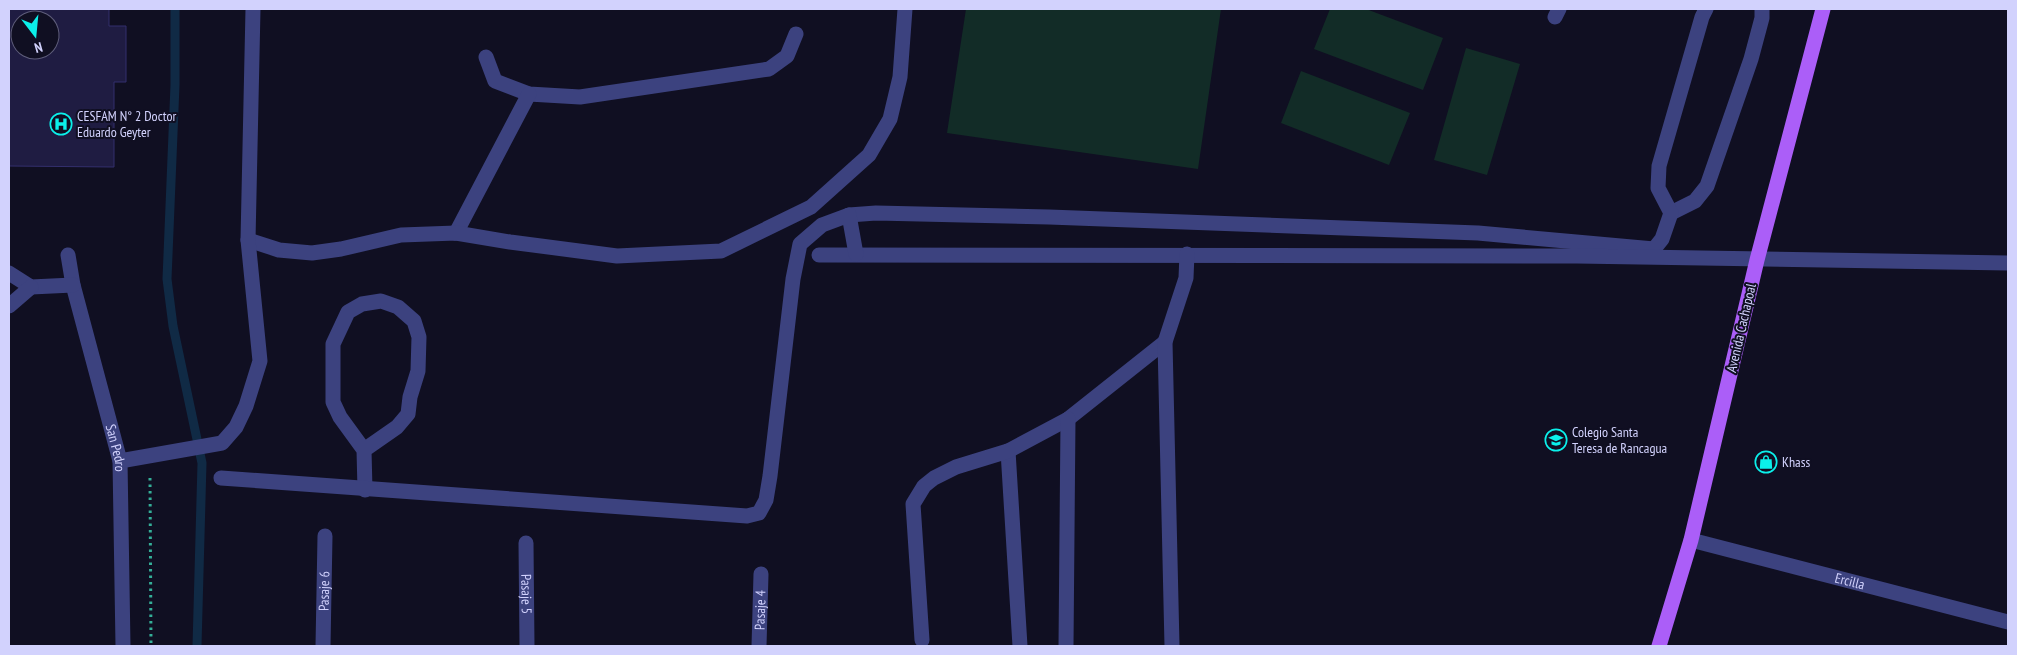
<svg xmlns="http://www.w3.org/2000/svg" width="2017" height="655" viewBox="0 0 2017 655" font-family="'PT Sans Narrow',sans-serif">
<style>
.grass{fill:#122c27}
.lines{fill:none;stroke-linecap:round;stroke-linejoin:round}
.stream{stroke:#102a45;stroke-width:9}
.building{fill:#1f1c42;stroke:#332f6d;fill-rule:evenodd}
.path{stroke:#34af98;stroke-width:3;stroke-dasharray:2.5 4;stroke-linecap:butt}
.minor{stroke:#3c427f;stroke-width:15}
.major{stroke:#ab5ef8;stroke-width:15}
.labels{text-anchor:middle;stroke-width:4;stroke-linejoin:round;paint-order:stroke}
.poi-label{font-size:14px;fill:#d2d2fd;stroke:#100f22;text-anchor:start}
.street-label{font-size:14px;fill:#d2d2fd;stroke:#100f22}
</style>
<rect width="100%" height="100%" fill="#100f22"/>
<!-- grass -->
<path class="grass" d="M966,9H1221L1198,169L947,133Z
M1330,9H1366L1443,38L1423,90L1314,49Z
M1466,48L1520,64L1487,175L1434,160Z
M1301,71L1410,113L1389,165L1281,123Z"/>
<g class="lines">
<!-- stream -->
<path class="stream" d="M175,9V85L167,279L173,326L202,463L197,646"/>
</g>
<!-- building -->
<path class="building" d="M9,9H109V26H126V82H114V167L9,166ZM20,20H50V50H20Z"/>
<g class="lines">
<!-- path -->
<path class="path" d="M150,478L151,646"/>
<!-- minor -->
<g class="minor">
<path d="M1555,17L1559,9"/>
<path d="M486,57L495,81L529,94L580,97L769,69L787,56L796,34"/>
<path d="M1671,213L1695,201L1707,186L1751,59L1762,18V9"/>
<path d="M849,215L876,213L1049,217L1478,233L1654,249L1662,239L1671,213L1658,188L1659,166L1702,17L1706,9"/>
<path d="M456,233L529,94"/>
<path d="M248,240L279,250L312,253L341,249L401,235L456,233L510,242L617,256L721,251L811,207L869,155L890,119L900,77L905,9"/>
<path id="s1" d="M68,255L73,285L120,461L123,646"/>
<path d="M819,255L1577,256L2008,263"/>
<path d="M9,273L31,287L73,285"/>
<path d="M9,306L31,287"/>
<path d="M364,450L397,427L408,414L410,397L418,371L419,337L414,321L398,307L381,301L362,304L348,312L333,344V402L340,417L364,450L365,490"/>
<path d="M1008,451L1020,646"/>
<path d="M120,461L222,443L236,427L246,406L260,361L248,240L253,9"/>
<path d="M221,478L747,516L759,513L766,500L770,476L793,279L800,244L822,225L849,215L856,254"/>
<path id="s2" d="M1691,540L2008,622"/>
<path id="s3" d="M526,543L527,646"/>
<path d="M922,640L913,504L924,486L934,478L956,467L1008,451L1068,419L1165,342"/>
<path id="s4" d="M323,646L325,536"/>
<path id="s5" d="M759,646L761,574"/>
<path d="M1066,646L1068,419"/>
<path d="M1172,646L1165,342L1186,278L1187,254"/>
</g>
<!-- major -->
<path class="major" d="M1659,646L1691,540L1757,260L1823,9"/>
</g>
<!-- icons -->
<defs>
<g id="hospital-ring" transform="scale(1.125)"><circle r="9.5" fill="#100f22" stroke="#0bf0ea" stroke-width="1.5"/><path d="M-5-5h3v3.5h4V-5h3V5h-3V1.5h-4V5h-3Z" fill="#0bf0ea"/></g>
<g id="school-ring" transform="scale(1.125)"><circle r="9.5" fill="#100f22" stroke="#0bf0ea" stroke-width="1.5"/><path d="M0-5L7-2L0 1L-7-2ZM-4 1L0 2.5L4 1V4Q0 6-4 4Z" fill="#0bf0ea"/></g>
<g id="shop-ring" transform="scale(1.125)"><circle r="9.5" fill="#100f22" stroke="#0bf0ea" stroke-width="1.5"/><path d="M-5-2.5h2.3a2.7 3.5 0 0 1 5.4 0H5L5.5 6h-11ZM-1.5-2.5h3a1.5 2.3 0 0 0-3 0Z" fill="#0bf0ea"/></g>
</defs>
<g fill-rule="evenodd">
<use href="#hospital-ring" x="61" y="124"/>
<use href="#school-ring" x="1556" y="440"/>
<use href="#shop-ring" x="1766" y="462"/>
</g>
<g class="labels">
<!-- poi labels -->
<g class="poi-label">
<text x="77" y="121">CESFAM N° 2 Doctor<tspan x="77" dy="16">Eduardo Geyter</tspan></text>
<text x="1572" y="437">Colegio Santa<tspan x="1572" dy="16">Teresa de Rancagua</tspan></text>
<text x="1782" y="467">Khass</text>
</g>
<!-- street labels -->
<g class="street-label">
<text transform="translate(1741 328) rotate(-77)" y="5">Avenida Cachapoal</text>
<text dy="5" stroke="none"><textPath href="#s1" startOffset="199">San Pedro</textPath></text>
<text dy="5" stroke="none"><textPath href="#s2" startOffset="164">Ercilla</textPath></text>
<text dy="5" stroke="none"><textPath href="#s4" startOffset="55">Pasaje 6</textPath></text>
<text dy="5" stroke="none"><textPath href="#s3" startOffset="51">Pasaje 5</textPath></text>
<text dy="5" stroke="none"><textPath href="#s5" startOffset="36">Pasaje 4</textPath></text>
</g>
</g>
<!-- border -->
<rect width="2017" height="655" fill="none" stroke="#d2d2fd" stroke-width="20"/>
<!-- north arrow -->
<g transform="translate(35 35) rotate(164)"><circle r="24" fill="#100f22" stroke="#5e5d7a"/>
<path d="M0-4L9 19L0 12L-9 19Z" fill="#0bf0ea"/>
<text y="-8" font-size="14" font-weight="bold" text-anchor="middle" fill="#d2d2fd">N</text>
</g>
</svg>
